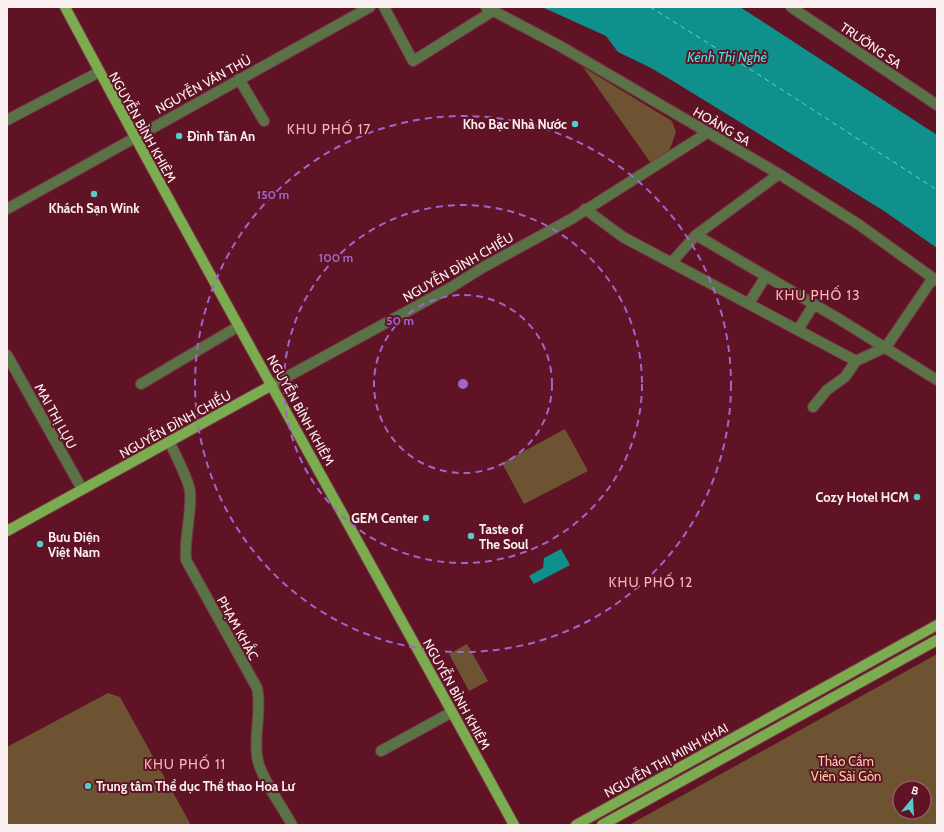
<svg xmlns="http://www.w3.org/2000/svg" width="944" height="832" viewBox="0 0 944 832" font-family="Cabin,sans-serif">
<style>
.green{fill:#6d5331;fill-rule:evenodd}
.water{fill:#0f908d}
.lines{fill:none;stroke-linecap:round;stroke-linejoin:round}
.ferry{stroke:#3fe2dd;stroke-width:1;stroke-dasharray:5 4;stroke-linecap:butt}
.minor-casing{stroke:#783645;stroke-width:12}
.major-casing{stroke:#783645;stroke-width:12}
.minor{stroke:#597246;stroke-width:10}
.major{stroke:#7bad50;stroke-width:10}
.ring{fill:none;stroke:#a166ce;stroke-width:2;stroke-dasharray:7 5}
.poi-dot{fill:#53cdca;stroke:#5f1325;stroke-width:1.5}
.labels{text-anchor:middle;stroke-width:4;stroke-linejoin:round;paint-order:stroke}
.street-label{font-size:13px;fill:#f9eff0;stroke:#5f1325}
.poi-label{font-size:13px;font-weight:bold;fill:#f9eff0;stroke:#5f1325;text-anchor:start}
.park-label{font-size:13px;fill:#f7d09f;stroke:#5f1325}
.water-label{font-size:14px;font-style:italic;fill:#3fe2dd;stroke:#5f1325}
.neighbourhood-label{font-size:14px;letter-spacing:1px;fill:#fbb2b9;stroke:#5f1325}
.centre{fill:#a166ce;stroke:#5f1325;stroke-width:2}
.ring-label{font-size:12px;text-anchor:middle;font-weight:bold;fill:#a166ce;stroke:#5f1325;stroke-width:4;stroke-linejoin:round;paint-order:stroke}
</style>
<rect width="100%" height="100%" fill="#5f1325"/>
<!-- green -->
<path class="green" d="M583,67L672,121L676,132L669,152L650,162Z
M565,429L588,471L524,504L502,463Z
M467,644L488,681L469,691L449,654Z
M937,654V825H629ZM900,788H924V812H900Z
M108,693L120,697L191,825H7V747Z"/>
<!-- water -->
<path class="water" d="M542,7H740L937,135V248L884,211L673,81L651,68L618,52L606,36Z
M561,549L570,565L534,584L529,576L543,568L544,558Z"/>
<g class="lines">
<!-- ferry -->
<path class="ferry" d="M650,7L756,73L937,190"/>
<!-- minor casing -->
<g class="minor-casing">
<path id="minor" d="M384,7L413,61L493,11
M486,7L560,46L779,174L858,224L937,281
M791,7L937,105
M239,79L264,121
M7,120L99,72
M7,209L370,7
M585,209L623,237L856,361
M696,235L839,319L937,380
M672,262L696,235L779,174
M749,303L766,276
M798,330L814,304
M7,355L82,489
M141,384L239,326
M272,385L450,288L482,268L573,218L707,133
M813,407L827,390L845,377L856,361L886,347L933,278
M169,441C175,454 188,478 190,491C192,514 184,537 186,560L257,688C262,710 254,733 257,756C259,775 283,808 292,825
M381,751L452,712"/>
</g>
<!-- major casing -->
<g class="major-casing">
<path id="major" d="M65,7C211,281 365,552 514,825
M7,531L272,385
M576,825L937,625
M602,825L937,640"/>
</g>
<!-- minor -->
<use href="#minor" class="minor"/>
<!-- major -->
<use href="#major" class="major"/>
</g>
<!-- distance rings -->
<g class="ring">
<circle cx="463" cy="384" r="89"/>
<circle cx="463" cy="384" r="179"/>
<circle cx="463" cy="384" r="268"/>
</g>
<!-- markers -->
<g class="poi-dot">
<circle cx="575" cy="124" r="4"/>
<circle cx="179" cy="136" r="4"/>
<circle cx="94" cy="194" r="4"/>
<circle cx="917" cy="497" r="4"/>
<circle cx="426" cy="518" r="4"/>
<circle cx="471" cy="536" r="4"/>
<circle cx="40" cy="544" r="4"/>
<circle cx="88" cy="786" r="4"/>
</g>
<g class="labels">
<!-- street labels -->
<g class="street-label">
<text transform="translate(871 45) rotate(34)" y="5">TRƯỜNG SA</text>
<text transform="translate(203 84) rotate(-29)" y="5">NGUYỄN VĂN THỦ</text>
<text transform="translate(722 126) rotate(30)" y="5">HOÀNG SA</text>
<text transform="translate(143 127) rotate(61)" y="5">NGUYỄN BỈNH KHIÊM</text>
<text transform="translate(458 267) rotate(-30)" y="5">NGUYỄN ĐÌNH CHIỂU</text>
<text transform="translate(301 410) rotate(61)" y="5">NGUYỄN BỈNH KHIÊM</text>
<text transform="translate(56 416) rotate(61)" y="5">MAI THỊ LỰU</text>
<text transform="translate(175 424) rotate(-29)" y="5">NGUYỄN ĐÌNH CHIỂU</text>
<text transform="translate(238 628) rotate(61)" y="5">PHẠM KHẮC</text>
<text transform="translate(457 694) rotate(61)" y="5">NGUYỄN BỈNH KHIÊM</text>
<text transform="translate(666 760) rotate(-29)" y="5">NGUYỄN THỊ MINH KHAI</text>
</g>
<!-- poi labels -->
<g class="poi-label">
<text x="567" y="129" text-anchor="end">Kho Bạc Nhà Nước</text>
<text x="187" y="141">Đình Tân An</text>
<text x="94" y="213" text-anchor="middle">Khách Sạn Wink</text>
<text x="909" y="502" text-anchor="end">Cozy Hotel HCM</text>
<text x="418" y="523" text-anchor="end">GEM Center</text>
<text x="479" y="534">Taste of<tspan x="479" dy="15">The Soul</tspan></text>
<text x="48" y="542">Bưu Điện<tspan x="48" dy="15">Việt Nam</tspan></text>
<text x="96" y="791">Trung tâm Thể dục Thể thao Hoa Lư</text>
</g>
<!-- park labels -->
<g class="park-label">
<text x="846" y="766">Thảo Cầm<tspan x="846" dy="15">Viên Sài Gòn</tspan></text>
</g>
<!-- water labels -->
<g class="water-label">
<text x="727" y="62">Kênh Thị Nghè</text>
</g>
<!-- neighbourhood labels -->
<g class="neighbourhood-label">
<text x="329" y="134">KHU PHỐ 17</text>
<text x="818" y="300">KHU PHỐ 13</text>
<text x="651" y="587">KHU PHỐ 12</text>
<text x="185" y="769">KHU PHỐ 11</text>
</g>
</g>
<circle cx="463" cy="384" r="6" class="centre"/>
<g class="ring-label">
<text x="273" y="199">150 m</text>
<text x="336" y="262">100 m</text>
<text x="400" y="325">50 m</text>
</g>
<!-- border -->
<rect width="944" height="832" fill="none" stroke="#f9eff0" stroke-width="16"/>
<!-- north arrow -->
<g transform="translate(912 800) rotate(18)"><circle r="19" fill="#5f1325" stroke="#9d6b76"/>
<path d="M0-3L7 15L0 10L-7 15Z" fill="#53cdca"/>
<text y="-6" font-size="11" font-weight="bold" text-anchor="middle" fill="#f9eff0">B</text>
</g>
</svg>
